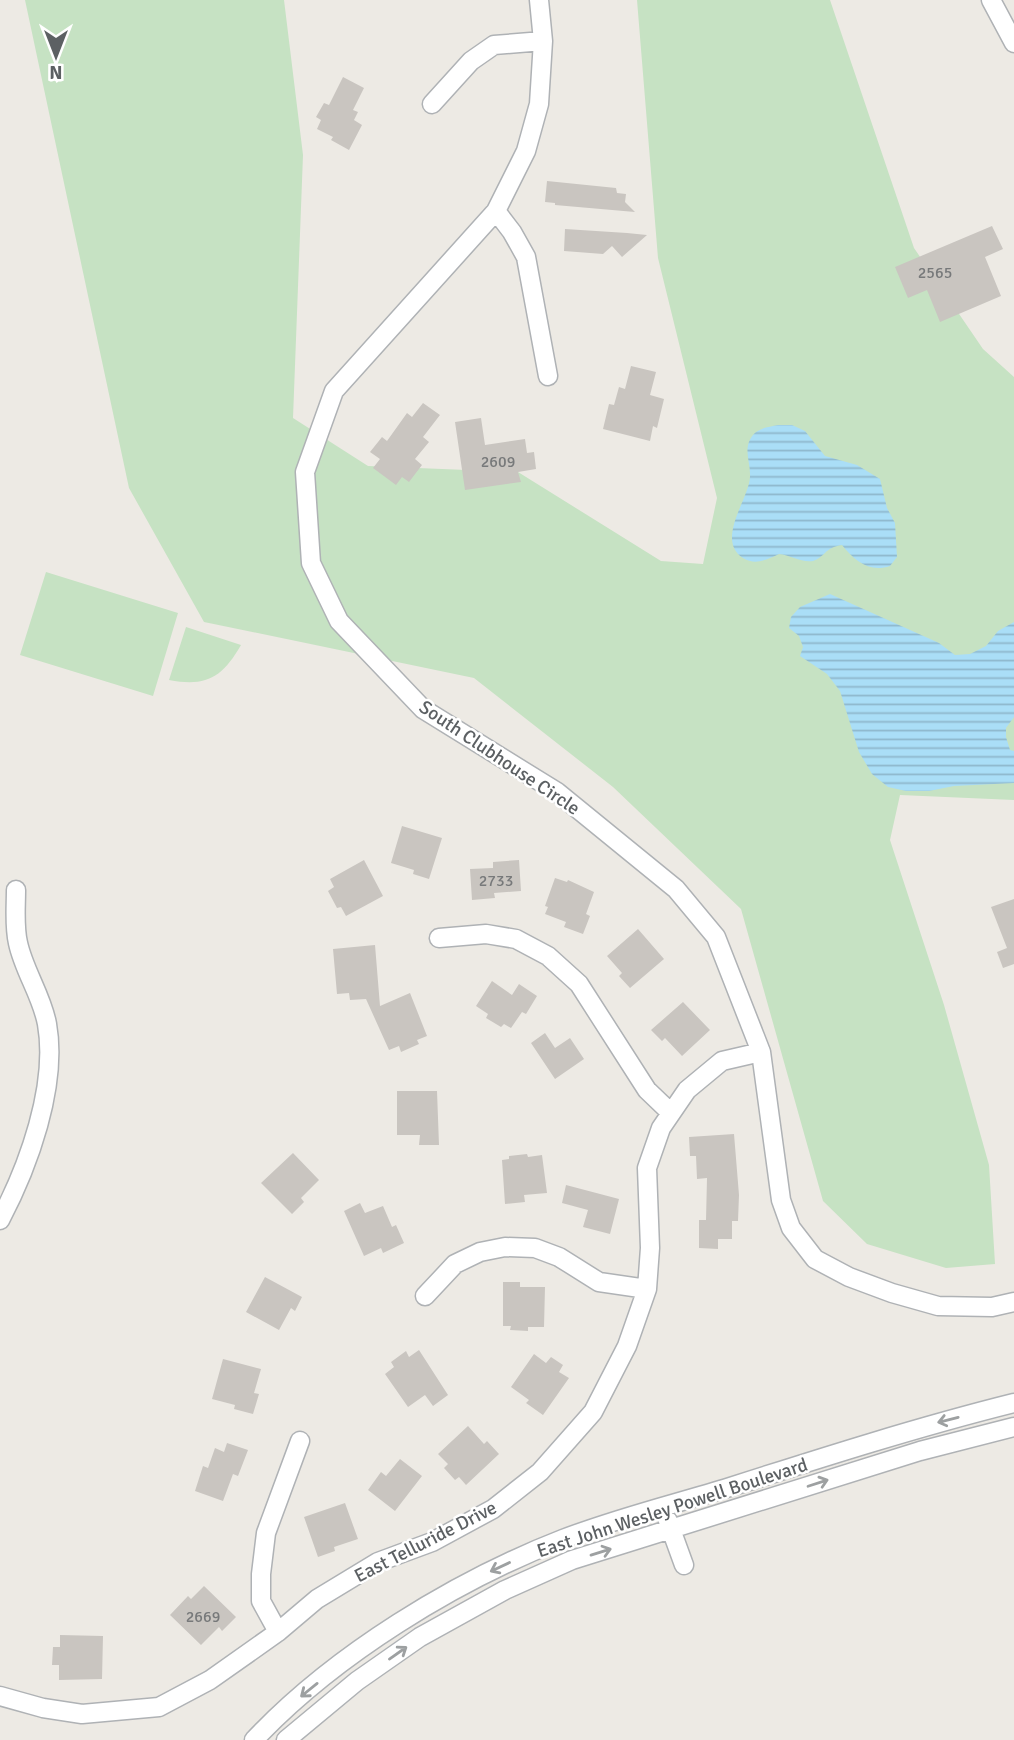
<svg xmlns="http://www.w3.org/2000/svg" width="1014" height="1740" viewBox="0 0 1014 1740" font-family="Signika,sans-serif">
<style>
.green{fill:#c6e2c3}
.water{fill:url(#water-rules)}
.building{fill:#c9c5c0}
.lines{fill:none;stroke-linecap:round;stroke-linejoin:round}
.minor-casing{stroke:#afb2b5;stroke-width:21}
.minor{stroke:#fff;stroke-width:18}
.oneway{stroke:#9da0a1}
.labels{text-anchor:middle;stroke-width:5;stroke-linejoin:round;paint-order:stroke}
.number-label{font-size:16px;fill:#77797a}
.street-label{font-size:19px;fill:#5c6063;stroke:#fff}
</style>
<defs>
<pattern id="water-rules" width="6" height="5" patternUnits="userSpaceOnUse" patternTransform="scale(1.75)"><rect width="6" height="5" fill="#aadef7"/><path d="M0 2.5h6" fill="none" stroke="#8eb7cc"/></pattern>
</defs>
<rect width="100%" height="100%" fill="#edeae4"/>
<!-- green -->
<path class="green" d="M25,0H284L303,155L293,418L368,466L518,472L661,561L703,564L717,498L658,258L637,0H830L914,248L983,349L1014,377V800L900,795L890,840L944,1005L989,1165L995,1264L946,1268L867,1244L823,1201L741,909L613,787L474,678L204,622L129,488Z
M46,572L178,613L153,696L20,655Z
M186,627L241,645C222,678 206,687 169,680Z"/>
<!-- water -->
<path class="water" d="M778,425H792L805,431L825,456L857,465L880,479L887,508L895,523L897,557L890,566C869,573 855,561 842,545C825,547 824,558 813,561C802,563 790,555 779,554C768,559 756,566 743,558C715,540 749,499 750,477C751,462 742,449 753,435C758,428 769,427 778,425Z
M830,594L939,643L955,655L970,654L986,646L998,631L1014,622V717L1006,728V737L1010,750L1014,751V783L954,786L929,791H906L888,787L872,774L859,752L840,691L827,674L800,656L803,647L799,636L789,628L791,617L800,607Z"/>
<!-- building -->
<path class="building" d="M343,77L364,88L353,110L358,112L354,120L362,125L349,150L331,140L333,137L317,129L321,120L316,117L324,103L329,105Z
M547,181L616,188L617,193L626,194L625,202L635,212L555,205V203L545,202Z
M992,226L1003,249L985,257L1001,296L940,322L927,290L908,298L895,267Z
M565,229L627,233L647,235L622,257L612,246L603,254L564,251Z
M631,366L656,372L650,395L664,399L657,428L653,426L650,441L603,429L609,404L614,405L619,387L625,389Z
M423,403L440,415L423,437L429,442L415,459L422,465L409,482L402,477L396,485L373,468L380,459L370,452L382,437L387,441L407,413L412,417Z
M481,418L485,445L525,439L527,453L534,452L536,469L518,472L521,482L465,490L455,422Z
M402,826L442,838L429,879L413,874L414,870L391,863Z
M364,860L383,896L346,916L341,907L337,908L328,891L334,887L330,879Z
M519,860L521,891L494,893L495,898L472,900L470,869L493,868V862Z
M555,878L567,882L568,880L594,892L586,914L590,916L583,934L564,927L566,922L545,914L548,907L545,906Z
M1014,899V964L1003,968L997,952L1007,948L991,907Z
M638,929L664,959L630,988L619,976L622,973L607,956Z
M375,945L380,1006L410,993L427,1036L417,1040L419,1044L401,1052L399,1046L389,1050L366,999L350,1000L349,993L337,994L333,949Z
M492,981L512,995L519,984L537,996L526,1014L522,1012L511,1028L504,1024L501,1027L486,1018L488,1014L476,1006Z
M683,1002L710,1030L682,1056L665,1038L662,1041L651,1030Z
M545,1033L555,1048L570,1038L584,1059L555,1079L531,1043Z
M397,1091H437L439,1145H419L420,1135H397Z
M734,1134L739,1195L738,1221H732V1239H718V1249L699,1248V1220H706L707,1178L697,1179L696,1156H690L689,1137Z
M293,1153L319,1180L301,1198L304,1202L292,1214L261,1183Z
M527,1154L528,1157L542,1155L547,1193L524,1195L525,1202L505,1204L502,1160L509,1159V1156Z
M566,1185L619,1199L610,1234L583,1227L588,1210L562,1203Z
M360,1203L365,1213L383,1206L392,1227L396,1225L404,1243L383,1253L381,1248L364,1256L344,1211Z
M265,1277L302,1297L295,1311L291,1308L279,1330L246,1312Z
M503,1282H520V1287H545L544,1327H528V1331L510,1330L511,1326H503Z
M419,1350L448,1395L433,1406L425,1395L408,1407L385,1374L394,1367L391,1362L406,1351L409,1357Z
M534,1354L546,1363L551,1357L563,1365L559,1372L569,1378L543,1415L526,1403L529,1400L511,1387Z
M223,1359L261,1369L254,1393L259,1394L253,1414L234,1409L235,1405L212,1399Z
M468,1426L484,1444L487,1441L499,1454L466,1485L459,1477L455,1480L444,1468L448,1464L438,1454Z
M227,1443L248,1450L238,1476L233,1474L223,1501L195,1491L203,1466L208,1468L215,1448L224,1452Z
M400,1459L422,1476L395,1511L368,1490L381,1472L386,1476Z
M345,1503L358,1539L334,1547L335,1551L318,1557L304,1517Z
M204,1586L236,1617L222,1631L219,1627L201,1645L170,1615L188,1596L191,1599Z
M60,1635L103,1636L102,1679L59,1680V1665H52L53,1647H60Z"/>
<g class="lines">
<!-- minor casing -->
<g class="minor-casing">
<path id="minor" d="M539,0L543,41L539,104L526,151L496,211L334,391L305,472L311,563L339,621L423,709L557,792L676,889L716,937L761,1052L781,1200L791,1228L815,1259L849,1277L892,1293L938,1306L992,1307L1014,1302
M991,0L1014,43
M432,104L471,61L494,45L543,41
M496,211L512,232L526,257L548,376
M439,938L486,934L516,939L548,956L579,984L647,1090L671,1113
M0,1220C28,1167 58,1086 47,1024C42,996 24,971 18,943C14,926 16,907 16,890
M425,1296L455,1264L480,1252L505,1247L535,1248L559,1257L599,1282L647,1289
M668,1521L684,1565
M278,1632L261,1601V1574L266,1533L300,1441
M0,1696L43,1708L82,1714L159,1707L210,1680L278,1632L317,1599L378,1562L432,1542L493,1509L540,1472L593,1412L627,1346L647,1289L650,1248L647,1168L661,1128L687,1090L722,1061L761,1052
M254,1740C334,1655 455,1581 563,1539C617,1518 675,1504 730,1487C824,1457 918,1427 1014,1403
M286,1740L357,1681L420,1637L505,1590L572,1560L920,1451L1014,1427"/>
</g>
<!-- minor -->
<use href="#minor" class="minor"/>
</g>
<!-- one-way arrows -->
<defs><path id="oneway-shaft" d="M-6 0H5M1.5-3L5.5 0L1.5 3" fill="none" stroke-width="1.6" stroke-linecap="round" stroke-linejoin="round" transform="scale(1.75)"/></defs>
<g class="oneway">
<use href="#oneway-shaft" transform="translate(948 1420) rotate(166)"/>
<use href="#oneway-shaft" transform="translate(818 1483) rotate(-18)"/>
<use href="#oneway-shaft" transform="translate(601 1552) rotate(-17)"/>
<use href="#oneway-shaft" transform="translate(500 1567) rotate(155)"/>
<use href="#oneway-shaft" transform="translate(398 1653) rotate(-35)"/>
<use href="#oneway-shaft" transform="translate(309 1690) rotate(141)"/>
</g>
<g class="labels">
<!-- number labels -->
<g class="number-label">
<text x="935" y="278">2565</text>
<text x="498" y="467">2609</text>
<text x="496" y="886">2733</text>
<text x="203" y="1622">2669</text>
</g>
<!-- street labels -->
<g class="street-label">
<text transform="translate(500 757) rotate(34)" y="7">South Clubhouse Circle</text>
<text transform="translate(672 1507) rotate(-18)" y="7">East John Wesley Powell Boulevard</text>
<text transform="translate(425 1541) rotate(-27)" y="7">East Telluride Drive</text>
</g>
</g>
<!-- north arrow -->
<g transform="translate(56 56) rotate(180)" stroke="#ffffff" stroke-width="5" paint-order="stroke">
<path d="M0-5L12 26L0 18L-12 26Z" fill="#5c6063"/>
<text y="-10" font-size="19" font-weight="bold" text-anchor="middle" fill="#5c6063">N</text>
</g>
</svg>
